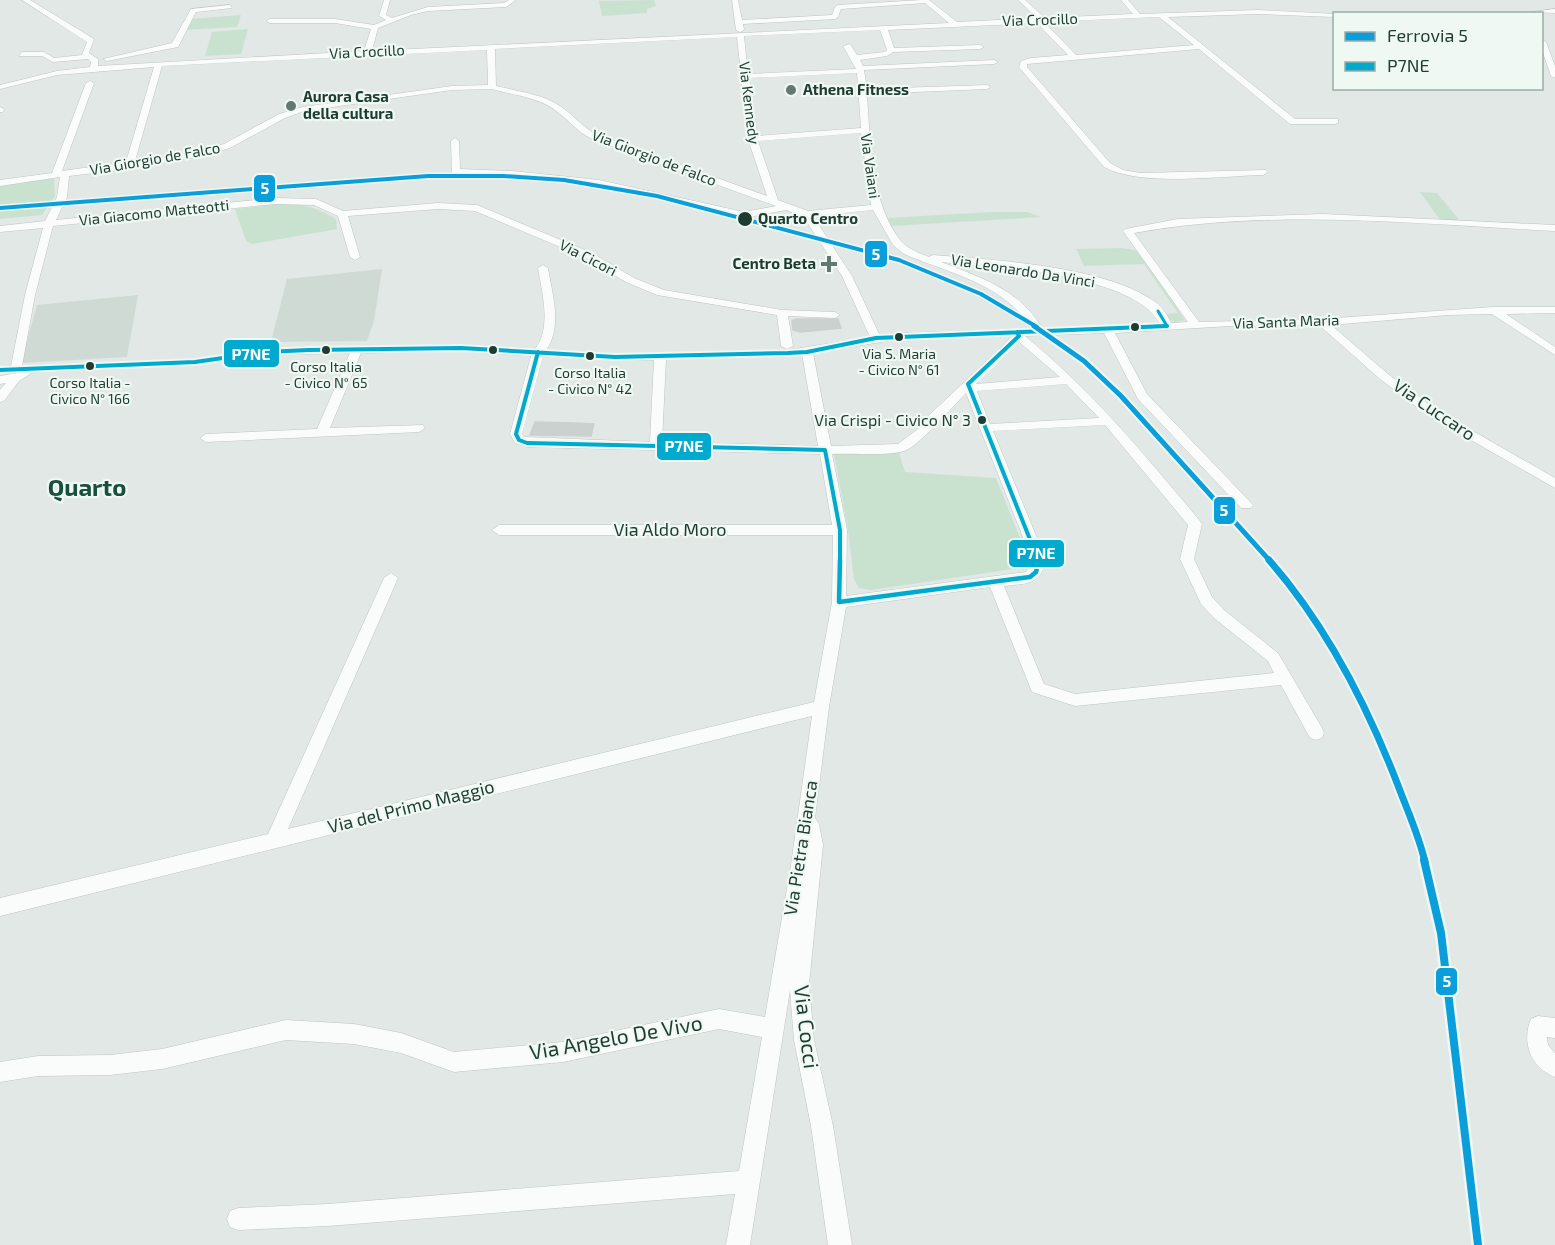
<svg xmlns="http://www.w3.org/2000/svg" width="1555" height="1245" viewBox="0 0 1555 1245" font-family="'Exo 2',sans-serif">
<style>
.built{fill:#cfdad5}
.green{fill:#c9e2d0}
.building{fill:#cad1ce;stroke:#cad1ce;stroke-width:1.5}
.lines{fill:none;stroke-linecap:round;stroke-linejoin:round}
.minor-casing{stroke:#bec5c2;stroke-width:1}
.minor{fill:#fafcfb;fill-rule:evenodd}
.bus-1-far2-casing{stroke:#eff8f3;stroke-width:6}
.bus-1-far1-casing{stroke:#eff8f3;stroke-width:8}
.bus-1-casing{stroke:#eff8f3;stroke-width:9}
.bus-1-far2{stroke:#00a9ce;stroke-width:3}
.bus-1-far1{stroke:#00a9ce;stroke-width:4}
.bus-1{stroke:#00a9ce;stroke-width:4.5}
.rail-1-far3-casing{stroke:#eff8f3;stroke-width:7}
.rail-1-far2-casing{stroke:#eff8f3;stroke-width:9}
.rail-1-far1-casing{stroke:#eff8f3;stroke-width:11}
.rail-1-casing{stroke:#eff8f3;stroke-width:13}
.rail-1-far3{stroke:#0a9eda;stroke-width:4}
.rail-1-far2{stroke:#0a9eda;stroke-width:5}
.rail-1-far1{stroke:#0a9eda;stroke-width:7}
.rail-1{stroke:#0a9eda;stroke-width:8}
.poi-dot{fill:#627871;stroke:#eff8f3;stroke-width:2}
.stop-dot{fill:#1e3c32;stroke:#eff8f3;stroke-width:2}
.labels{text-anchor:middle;stroke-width:4.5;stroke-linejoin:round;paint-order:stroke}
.far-bus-label{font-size:14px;fill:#1e3c32;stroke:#eff8f3}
.far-street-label{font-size:15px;fill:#1e3c32;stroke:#eff8f3}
.far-poi-label{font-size:15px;font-weight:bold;fill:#1e3c32;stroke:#eff8f3;text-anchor:start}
.far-stop-label{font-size:15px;font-weight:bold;fill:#1e3c32;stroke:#eff8f3;text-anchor:start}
.bus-label{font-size:16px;fill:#1e3c32;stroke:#eff8f3;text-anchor:end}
.street-label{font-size:18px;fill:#1e3c32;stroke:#eff8f3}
.near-street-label{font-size:21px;fill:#1e3c32;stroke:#eff8f3}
.district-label{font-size:24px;font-weight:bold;fill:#194f3f;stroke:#eff8f3}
.line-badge{stroke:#eff8f3;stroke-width:2}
.badge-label{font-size:16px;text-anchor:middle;font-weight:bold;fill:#fff}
</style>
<rect width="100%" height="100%" fill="#e1e8e5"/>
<!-- built -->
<path class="built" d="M382,269L374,321L367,341L271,342L287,279Z
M138,295L127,357L21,363L37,305Z"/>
<!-- green -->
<path class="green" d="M654,0L656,6L647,9V13L602,16L599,1Z
M241,15L237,27L184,30L190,19Z
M248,29L241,54L205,56L212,32Z
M54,178L55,196L42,215L0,219V185Z
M1420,192L1437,193L1461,222L1440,220Z
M281,204C307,204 314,207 336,219L337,229L252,244L246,241L235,209Z
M991,212H1027L1041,217L891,226L888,218Z
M1122,248L1135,250L1140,254L1185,320L1175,322L1165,317L1166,314L1178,313L1144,264L1084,266L1076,249Z
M899,453L905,472L996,478L1029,560L1026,567L871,590L859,588L854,579L848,530L834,454Z"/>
<!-- building -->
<path class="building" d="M796,319H838L841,328L800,332L793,330L792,321Z
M535,422L574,423L594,424L591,436L530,435Z"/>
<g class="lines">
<!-- minor casing -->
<g class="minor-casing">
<path id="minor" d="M22,0H30L94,39L89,53L98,59V66L364,51L371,29L335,23H270L266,21L270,19H335L374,25L386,20L379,16L384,0H390L386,15L392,18L428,7L504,3L509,0H516L506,7L428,11L411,15L378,28L372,51L949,23L925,3L841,9L838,17L835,19L743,24L744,30L740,32L736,30L732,0H738L742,20L832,15L835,7L838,5L922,0H929L957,22L1037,18L1018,0H1025L1045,18L1133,14L1121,0H1128L1140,14L1258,10L1336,14L1334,17L1258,14L1168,17L1295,119H1338V123L1335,124H1290L1199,49L1027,64V67L1110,163L1123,170L1140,173L1266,170L1268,172L1263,175C1219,176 1141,187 1104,167L1019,67L1021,61L1031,58L1068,55L1037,23L888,30L894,48L980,45L984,47L980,49L893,52L887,56L860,60L863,66L994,60L998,62L994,64L864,70L867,89L987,85L991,87L987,89L867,94C870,139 871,205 901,241C908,249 919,253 929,257L933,255C994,260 1110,266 1158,304C1164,309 1168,317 1171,323L1188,322L1123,231L1125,229L1178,219L1323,214L1555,225V231C1417,224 1271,208 1134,233L1199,322L1322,319L1493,307H1555V313L1506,314L1555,347V355L1492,314L1448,315L1331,325L1388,374L1438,411L1555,478V488L1429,416L1380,379L1319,325L1230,326L1115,333L1147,394L1253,505L1251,508H1241L1138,399L1104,333L1025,336C1091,390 1145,455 1200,521L1202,524L1194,559L1212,597L1224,610L1278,653L1322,728L1324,733L1322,738L1316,740L1310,738L1281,685L1075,706L1032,692L990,587L846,607L829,707L815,818L819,824L823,845L809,984L814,1040L833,1126L852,1245H828L811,1126L794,1040L790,990L750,1245H726L735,1194L328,1226L238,1230L230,1227L227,1219L230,1211L238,1208L328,1204L739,1171L762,1037L719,1029L563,1062L454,1072L401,1053L354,1044L286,1040L162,1069L110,1075L38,1076L0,1082V1062L38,1056L110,1055L162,1049L286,1020L354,1024L401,1033L454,1052L563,1042L719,1009L765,1017L791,865L812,716L0,916V898L268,834L384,578L391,573L398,578L288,829L814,702L832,602L833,535H499L492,530L499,525H832L820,454L527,447L515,443L510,434L531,356L461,351L361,353L330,428L423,425L425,428L419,432L206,442L200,438L206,434L317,429L350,353L264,355L195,365L33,372L19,381L4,401L0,402V390L6,383L0,384V376L17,373H0V367L11,366L25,295L43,228L0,232V226L45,221L57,197L60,177L0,186V180L52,173L86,83L90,81L94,83L62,171L126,162L154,67L57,75L0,89V85L57,71L90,67L91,62L88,59L53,62L42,56H19L22,52H44L54,58L82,55L87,42ZM1159,17L1194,45L1076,55L1044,22ZM880,30L887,50L885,52L857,55L850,44L843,46L856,69L748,74L744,36ZM737,37L748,139L767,196L598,135C582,128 574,115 560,106C543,94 516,91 496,86L495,49ZM487,50L488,85L452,86L303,107L279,114L224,144L197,151L135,161L162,66ZM857,73L861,128L757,136L749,78ZM492,89C512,95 538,97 555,110C568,119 577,132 592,139L776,206L744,212L599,180L512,171L460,169L459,141L455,138L451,141L452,173L599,186L744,218L786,210L803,216L842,276L870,337L788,350L615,354L546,350C563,327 552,293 548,268L543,265L538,268C542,293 552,327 535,349L461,345L309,347L264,349L195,359L22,366L35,295L53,226L275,204L314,205L338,216L350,257L355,260L360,257L348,216L438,209L475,211L584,257L626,282L657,295L777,315L781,346L787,349L793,346L788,316L835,318L840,315L835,312L782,310L664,290L634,278L592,253L477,205L438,203L343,211L316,199L275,198L56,220L67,197L69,176L129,169L201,156L230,148L285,118L304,111L452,90ZM861,133L871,205L808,211L778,200L758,141ZM873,210L893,245L904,254C948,273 1006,284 1031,329L900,333L880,336L852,276L813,216ZM941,262C994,267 1135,274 1160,324L1042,328C1020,290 980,277 941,262ZM1013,336L923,421L918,429L898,444L831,446L813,353L900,339ZM1019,342L1060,377L976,384ZM802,354L818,446L662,442L666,359ZM543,356L615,360H654L650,442L524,437L522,434ZM1066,384L1099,418L990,424L977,391ZM966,393L1032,560L1026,572L846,596L847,530L832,454C850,453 889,456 904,451C918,447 953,406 966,393ZM1105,425L1188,525L1180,559L1201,604L1214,618L1268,661L1274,673L1075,694L1044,684L1004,586C1027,583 1040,586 1046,560L993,431Z
M230,5L232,8L196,12L178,47L107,61L103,59L172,43L191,9Z
M1555,9V13L1532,12Z
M1542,40L1546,42L1555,66V78L1551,76L1542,50Z
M0,107L4,109L3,112H0Z
M1538,1016L1555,1018V1038L1547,1037C1547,1045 1550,1048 1555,1053V1077C1531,1068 1521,1042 1531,1019Z"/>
</g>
<!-- minor -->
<use href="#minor" class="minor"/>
<!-- bus-1-far2 casing -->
<g class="bus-1-far2-casing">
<path id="bus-1-far2" d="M1139,327L1167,326L1158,311"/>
</g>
<!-- bus-1-far1 casing -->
<g class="bus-1-far1-casing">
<path id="bus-1-far1" d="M1017,332L1019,336L968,384L1039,562
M538,352L516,434L519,440L527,443L825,450L840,530V562
M0,370L195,362L264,352L309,350L461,348L615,357L788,353L807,352L876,338L1167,326"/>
</g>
<!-- bus-1 casing -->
<g class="bus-1-casing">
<path id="bus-1" d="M840,560L839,602L1030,577L1036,572L1039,560"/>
</g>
<!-- bus-1-far2 -->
<use href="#bus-1-far2" class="bus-1-far2"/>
<!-- bus-1-far1 -->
<use href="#bus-1-far1" class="bus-1-far1"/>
<!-- bus-1 -->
<use href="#bus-1" class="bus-1"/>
<!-- rail-1-far3 casing -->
<g class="rail-1-far3-casing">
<path id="rail-1-far3" d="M0,208L428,176H503L564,180L657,196L899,260L981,294L1037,327"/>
</g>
<!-- rail-1-far2 casing -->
<g class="rail-1-far2-casing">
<path id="rail-1-far2" d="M1034,326L1084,361L1121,396L1271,562"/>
</g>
<!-- rail-1-far1 casing -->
<g class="rail-1-far1-casing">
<path id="rail-1-far1" d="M1269,560C1327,626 1368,707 1399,788C1408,812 1419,836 1425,862"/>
</g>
<!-- rail-1 casing -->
<g class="rail-1-casing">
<path id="rail-1" d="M1424,860L1441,933L1478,1245"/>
</g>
<!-- rail-1-far3 -->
<use href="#rail-1-far3" class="rail-1-far3"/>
<!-- rail-1-far2 -->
<use href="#rail-1-far2" class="rail-1-far2"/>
<!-- rail-1-far1 -->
<use href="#rail-1-far1" class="rail-1-far1"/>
<!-- rail-1 -->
<use href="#rail-1" class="rail-1"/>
</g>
<!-- markers -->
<g class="poi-dot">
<circle cx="791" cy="90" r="6"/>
<circle cx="291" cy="106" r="6"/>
<path d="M826 255h6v6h6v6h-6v6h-6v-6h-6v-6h6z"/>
</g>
<g class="stop-dot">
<circle cx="745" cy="219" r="8"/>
<circle cx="1135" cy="327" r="5"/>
<circle cx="899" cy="337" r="5"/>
<circle cx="326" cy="350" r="5"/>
<circle cx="493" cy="350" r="5"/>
<circle cx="590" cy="356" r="5"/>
<circle cx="90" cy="366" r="5"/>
<circle cx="982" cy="420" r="5"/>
</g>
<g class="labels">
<!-- far-bus labels -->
<g class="far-bus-label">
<text x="899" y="359">Via S. Maria<tspan x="899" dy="16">- Civico N° 61</tspan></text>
<text x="326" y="372">Corso Italia<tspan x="326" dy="16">- Civico N° 65</tspan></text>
<text x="590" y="378">Corso Italia<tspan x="590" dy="16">- Civico N° 42</tspan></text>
<text x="90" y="388">Corso Italia -<tspan x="90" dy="16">Civico N° 166</tspan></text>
</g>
<!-- far-street labels -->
<g class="far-street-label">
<text transform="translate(1040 20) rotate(-2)" y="5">Via Crocillo</text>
<text transform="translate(367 52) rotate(-3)" y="5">Via Crocillo</text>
<text transform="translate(749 103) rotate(83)" y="5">Via Kennedy</text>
<text transform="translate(654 158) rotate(21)" y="5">Via Giorgio de Falco</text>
<text transform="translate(155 159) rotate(-10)" y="5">Via Giorgio de Falco</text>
<text transform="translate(870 166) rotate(82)" y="5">Via Vaiani</text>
<text transform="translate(154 213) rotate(-6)" y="5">Via Giacomo Matteotti</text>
<text transform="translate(588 258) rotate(27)" y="5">Via Cicori</text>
<text transform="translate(1023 271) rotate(9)" y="5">Via Leonardo Da Vinci</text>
<text transform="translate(1286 322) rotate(-2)" y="5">Via Santa Maria</text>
</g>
<!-- far-poi labels -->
<g class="far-poi-label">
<text x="803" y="95">Athena Fitness</text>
<text x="303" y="102">Aurora Casa<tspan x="303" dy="17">della cultura</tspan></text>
<text x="816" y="269" text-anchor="end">Centro Beta</text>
</g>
<!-- far-stop labels -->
<g class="far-stop-label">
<text x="758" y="224">Quarto Centro</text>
</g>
<!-- bus labels -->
<g class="bus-label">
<text x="971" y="426">Via Crispi - Civico N° 3</text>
</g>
<!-- street labels -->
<g class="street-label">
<text transform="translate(1434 410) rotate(34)" y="6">Via Cuccaro</text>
<text x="670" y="536">Via Aldo Moro</text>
<text transform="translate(411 807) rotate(-14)" y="6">Via del Primo Maggio</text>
<text transform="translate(801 848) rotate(-81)" y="6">Via Pietra Bianca</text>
</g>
<!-- near-street labels -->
<g class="near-street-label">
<text transform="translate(806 1027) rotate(83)" y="7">Via Cocci</text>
<text transform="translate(616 1038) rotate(-10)" y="7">Via Angelo De Vivo</text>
</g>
<!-- district labels -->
<g class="district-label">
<text x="87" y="496">Quarto</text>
</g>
</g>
<g class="line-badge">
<rect x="253" y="174" width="23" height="29" rx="6" fill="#0a9eda"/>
<rect x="864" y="240" width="24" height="28" rx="6" fill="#0a9eda"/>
<rect x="223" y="339" width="57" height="29" rx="6" fill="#00a9ce"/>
<rect x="656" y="432" width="56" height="29" rx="6" fill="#00a9ce"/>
<rect x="1213" y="496" width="23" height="29" rx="6" fill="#0a9eda"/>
<rect x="1008" y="539" width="57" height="29" rx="6" fill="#00a9ce"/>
<rect x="1435" y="967" width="23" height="29" rx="6" fill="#0a9eda"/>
</g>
<g class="badge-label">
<text x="265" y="194">5</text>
<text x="876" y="260">5</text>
<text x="251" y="360">P7NE</text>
<text x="684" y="452">P7NE</text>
<text x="1224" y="516">5</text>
<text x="1036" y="559">P7NE</text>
<text x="1447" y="987">5</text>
</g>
<!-- legend -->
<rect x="1333" y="12" width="210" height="78" fill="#eff8f3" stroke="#9bada6" stroke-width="1.5"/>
<rect x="1345" y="32" width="30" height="9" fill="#0a9eda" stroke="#9bada6" stroke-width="1.5"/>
<text x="1387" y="42" font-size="18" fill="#1e3c32">Ferrovia 5</text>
<rect x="1345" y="62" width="30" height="9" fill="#00a9ce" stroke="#9bada6" stroke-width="1.5"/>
<text x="1387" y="72" font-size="18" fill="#1e3c32">P7NE</text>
</svg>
